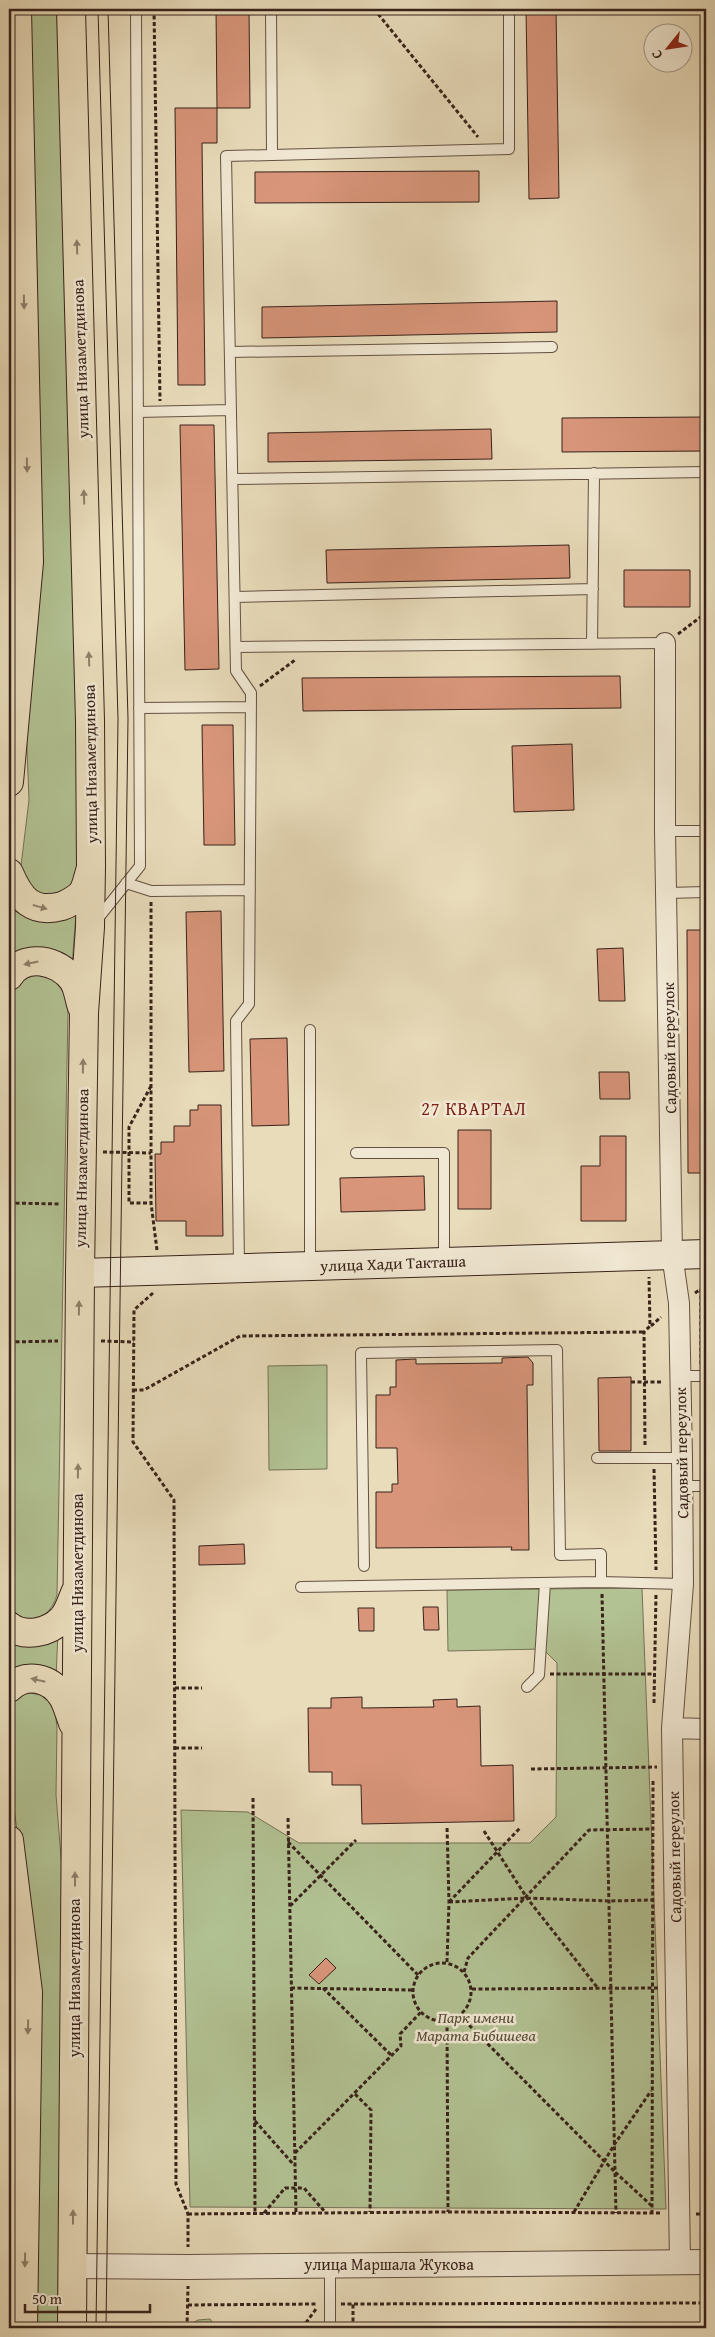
<svg xmlns="http://www.w3.org/2000/svg" width="715" height="2337" viewBox="0 0 715 2337" font-family="'Gentium Book Plus',serif">
<style>
.green{fill:#b2c293;stroke:#757256}
.building{fill:#d8957a;stroke:#38221a}
.lines{fill:none;stroke-linecap:round;stroke-linejoin:round}
.service-casing{stroke:#645042;stroke-width:12}
.minor-casing{stroke:#645042;stroke-width:22}
.tertiary-casing{stroke:#645042;stroke-width:26}
.secondary-casing{stroke:#38221a;stroke-width:30}
.primary-casing{stroke:#38221a;stroke-width:30}
.path{stroke:#38221a;stroke-width:3;stroke-dasharray:4 2.5;stroke-linecap:butt}
.service{stroke:#f1e8d3;stroke-width:10}
.minor{stroke:#f1e8d3;stroke-width:20}
.tertiary{stroke:#f1e8d3;stroke-width:24}
.secondary{stroke:#f1e8d3;stroke-width:28}
.primary{stroke:#e9dcbb;stroke-width:28}
.tram{stroke:#38221a;stroke-width:1}
.oneway{fill:#907f6a}
.labels{text-anchor:middle;stroke-width:5;stroke-linejoin:round;paint-order:stroke}
.street-label{font-size:16px;fill:#38221a;stroke:#f1e8d3}
.park-label{font-size:16px;font-style:italic;fill:#564a38;stroke:#f1e8d3}
.neighbourhood-label{font-size:18px;letter-spacing:1px;fill:#7a1f14;stroke:#f1e8d3}
</style>
<rect width="100%" height="100%" fill="#e9dcbb"/>
<filter id="stains"><feTurbulence type="fractalNoise" baseFrequency=".004" numOctaves="4"/><feColorMatrix values="0 0 0 0 .2 0 0 0 0 .09 0 0 0 0 .02 0 0 0 .5 -.17"/></filter>
<radialGradient id="worn" r=".72"><stop offset=".6" stop-color="#630" stop-opacity="0"/><stop offset="1" stop-color="#630" stop-opacity=".3"/></radialGradient>
<!-- green -->
<path class="green" d="M28,9H60L79,774L76,884L67,892L39,897L20,874L29,800L26,724Z
M15,911C39,925 51,925 76,913L72,967L9,960Z
M36,975L54,978L66,997L68,1011L57,1595C48,1622 32,1621 9,1616V994C14,983 25,977 36,975Z
M327,1365V1469L269,1470L268,1366Z
M642,1588L666,2209L190,2207L181,1810L248,1812L299,1843H530L556,1817L557,1663L543,1649L448,1651L447,1590Z
M58,1632L56,1678L17,1669L9,1671V1640Z
M21,1691L45,1696L55,1711L57,1727L56,1795L63,1882L58,2328H36L37,1984L9,1769V1699Z
M210,2319L216,2328H143L149,2325H189L198,2320Z"/>
<!-- building -->
<path class="building" d="M216,9H249L250,108H217Z
M526,9H556L559,198L529,199Z
M175,108H217V143H202L205,385H178Z
M479,171V202L255,203V172Z
M557,301V332L262,338V307Z
M706,417V451L562,452V418Z
M180,425H214L219,669L185,670Z
M491,429L492,459L268,462V433Z
M569,545L570,578L327,583L326,550Z
M624,570H690V607H624Z
M620,676L621,708L303,711L302,678Z
M202,725H233L235,845H204Z
M572,744L574,810L514,812L512,746Z
M221,911L224,1071L189,1072L186,912Z
M687,930H706V1173H688Z
M623,948L625,1001H599L597,949Z
M287,1038L289,1125L252,1126L250,1039Z
M599,1072H629L630,1099H600Z
M198,1105H221L223,1236H186V1221H156L155,1154H161V1142H174V1126H190V1110H198Z
M458,1130H491V1209H458Z
M600,1136H626V1221H581V1166H600Z
M424,1176L425,1210L341,1212L340,1178Z
M528,1357L533,1363V1385H527L529,1550H511L512,1547L376,1548V1492H392V1484H398L397,1448H376V1395H390V1387H396V1360L416,1359V1364L502,1363V1358Z
M631,1377V1451H599L598,1378Z
M244,1544L245,1564L199,1565V1546Z
M423,1607H438L439,1630H424Z
M358,1608H374V1631H359Z
M362,1697V1708L434,1707L433,1700L457,1699V1707L480,1706L481,1766L513,1765L514,1821L362,1824L361,1785H332V1772H309L308,1708H331V1698Z
M326,1958L336,1968L319,1984L309,1975Z"/>
<g class="lines">
<!-- service casing -->
<g class="service-casing">
<path id="service" d="M272,155L509,149V9
M230,352L552,347
M138,412L231,410
M9,426H26
M233,479L706,472
M235,597L593,589
M592,644L594,473
M236,647L665,643
M139,708L251,707
M665,831H706
M126,883L151,891L250,890
M666,893L706,892
M96,921L140,866L136,9
M310,1030V1264
M356,1153H444V1260
M239,1267L236,1021L249,1004L251,693L236,671L226,156L272,155L271,9
M681,1376H706
M597,1458H682
M682,1486H706
M364,1566L361,1353L557,1350L560,1555L601,1554V1582
M301,1587L601,1582L683,1584
M527,1687L539,1675L545,1583
M9,1993L27,1992
M330,2328V2265"/>
</g>
<!-- minor casing -->
<g class="minor-casing">
<path id="minor" d="M9,583L29,562
M665,643V831L672,1254L679,1303L682,1458L683,1584L672,1728L680,2262
M672,1728L706,1729"/>
</g>
<!-- tertiary casing -->
<g class="tertiary-casing">
<path id="tertiary" d="M73,2266L187,2267L706,2262"/>
</g>
<!-- secondary casing -->
<g class="secondary-casing">
<path id="secondary" d="M80,1273L706,1254"/>
</g>
<!-- primary casing -->
<g class="primary-casing">
<path id="primary" d="M71,9L90,721L91,867L90,927L84,1013L80,1273L72,2328
M9,782L29,562L17,9
M9,873C20,899 32,914 62,906C68,904 78,898 82,893C86,888 88,878 90,871
M9,976C24,952 59,960 73,980C78,987 79,999 82,1007
M9,1626C24,1638 49,1633 62,1619C69,1612 72,1599 76,1591
M9,1688C26,1672 50,1677 63,1697C67,1704 70,1715 73,1723
M9,1840L28,1992L23,2328"/>
</g>
<!-- path -->
<path class="path" d="M154,9L160,401
M374,9L478,137
M678,634L706,613
M260,686L295,660
M151,902V1203L157,1250
M151,1086L129,1127V1203H151
M103,1152L151,1153
M9,1203L61,1204
M701,1289V1364
M153,1293L134,1310L133,1442L174,1500L176,2184L188,2214V2247
M695,1293L701,1289H706
M651,1326L661,1317
M101,1341L134,1342
M9,1342L58,1341
M631,1382H662
M702,1387L703,1474
M133,1390H144L240,1336L644,1332
M645,1445L644,1332L650,1326L649,1277
M654,1469L656,1570
M703,1497L706,1670
M602,1594L615,2172L652,2206
M550,1674H654
M175,1688H202
M654,1703L656,1594
M175,1748H202
M531,1769L657,1767
M253,1798L255,2213
M288,1818L296,2213
M484,1831L527,1898L597,1987
M288,1842L418,1975
M449,1902L527,1898L609,1901L652,1900
M449,1902L520,1828
M290,1906L356,1840
M447,1962L449,1902L447,1826
M413 1992a29 29 0 1 1 58 0a29 29 0 1 1-58 0Z
M464,1972L468,1958L589,1830L652,1829
M291,1988L413,1990
M323,1988L392,2056
M472,1989L660,1988
M460,2016L615,2172L616,2213
M447,2021L448,2212
M355,2094L371,2110L370,2212
M255,2121L294,2165
M295,2153L401,2046L400,2034L421,2012
M574,2212L614,2145L651,2091
M264,2213L285,2188H304L325,2212
M188,2214L448,2212L662,2213
M652,2214L653,1779
M696,2214H706
M341,2304L706,2303
M188,2305L318,2304
M187,2328L188,2286
M302,2328L316,2309
M353,2328V2304"/>
<!-- service -->
<use href="#service" class="service"/>
<!-- minor -->
<use href="#minor" class="minor"/>
<!-- tertiary -->
<use href="#tertiary" class="tertiary"/>
<!-- secondary -->
<use href="#secondary" class="secondary"/>
<!-- primary -->
<use href="#primary" class="primary"/>
<!-- tram -->
<path class="tram" d="M96,2328L118,719L98,9
M106,2328L128,719L108,9"/>
</g>
<!-- one-way arrows -->
<defs><path id="oneway-solid" d="M-6-.8H1V-3.2L6.5 0L1 3.2V.8H-6Z" transform="scale(1.25)"/></defs>
<g class="oneway">
<use href="#oneway-solid" transform="translate(77 247) rotate(-92)"/>
<use href="#oneway-solid" transform="translate(24 302) rotate(89)"/>
<use href="#oneway-solid" transform="translate(27 465) rotate(89)"/>
<use href="#oneway-solid" transform="translate(84 497) rotate(-92)"/>
<use href="#oneway-solid" transform="translate(89 659) rotate(-92)"/>
<use href="#oneway-solid" transform="translate(40 907) rotate(16)"/>
<use href="#oneway-solid" transform="translate(31 963) rotate(168)"/>
<use href="#oneway-solid" transform="translate(83 1066) rotate(-89)"/>
<use href="#oneway-solid" transform="translate(79 1308) rotate(-89)"/>
<use href="#oneway-solid" transform="translate(78 1471) rotate(-89)"/>
<use href="#oneway-solid" transform="translate(38 1680) rotate(-167)"/>
<use href="#oneway-solid" transform="translate(75 1879) rotate(-90)"/>
<use href="#oneway-solid" transform="translate(28 2027) rotate(91)"/>
<use href="#oneway-solid" transform="translate(73 2217) rotate(-90)"/>
<use href="#oneway-solid" transform="translate(25 2260) rotate(91)"/>
</g>
<g class="labels">
<!-- street labels -->
<g class="street-label">
<text transform="translate(80 359) rotate(-92)" y="6">улица Низаметдинова</text>
<text transform="translate(90 764) rotate(-91)" y="6">улица Низаметдинова</text>
<text transform="translate(669 1048) rotate(-91)" y="6">Садовый переулок</text>
<text transform="translate(81 1168) rotate(-89)" y="6">улица Низаметдинова</text>
<text transform="translate(393 1263) rotate(-2)" y="6">улица Хади Такташа</text>
<text transform="translate(681 1453) rotate(-91)" y="6">Садовый переулок</text>
<text transform="translate(77 1573) rotate(-90)" y="6">улица Низаметдинова</text>
<text transform="translate(674 1857) rotate(-91)" y="6">Садовый переулок</text>
<text transform="translate(74 1978) rotate(-90)" y="6">улица Низаметдинова</text>
<text x="389" y="2270">улица Маршала Жукова</text>
</g>
<!-- park labels -->
<g class="park-label">
<text x="476" y="2023">Парк имени<tspan x="476" dy="18">Марата Бибишева</tspan></text>
</g>
<!-- neighbourhood labels -->
<g class="neighbourhood-label">
<text x="474" y="1115">27 КВАРТАЛ</text>
</g>
</g>
<!-- margin -->
<rect width="715" height="2337" fill="none" stroke="#e9dcbb" stroke-width="30"/>
<rect x="10" y="10" width="695" height="2317" fill="none" stroke="#38221a" stroke-width="2.5"/>
<rect x="15" y="15" width="685" height="2307" fill="none" stroke="#38221a"/>
<!-- north arrow -->
<g transform="translate(668 48) rotate(240)"><circle r="24" fill="#f1e8d3" stroke="#a79989"/>
<path d="M0-4L9 19L0 12L-9 19Z" fill="#8f2418"/>
<text y="-8" font-size="14" font-weight="bold" text-anchor="middle" fill="#38221a">С</text>
</g>
<!-- scale -->
<path d="M25 2304v8h125v-8" fill="none" stroke="#38221a" stroke-width="2.5"/>
<text x="32" y="2304" font-size="15" fill="#38221a" stroke="#f1e8d3" stroke-width="4" paint-order="stroke">50 m</text>
<rect width="100%" height="100%" filter="url(#stains)"/>
<rect width="100%" height="100%" fill="url(#worn)"/>
</svg>
